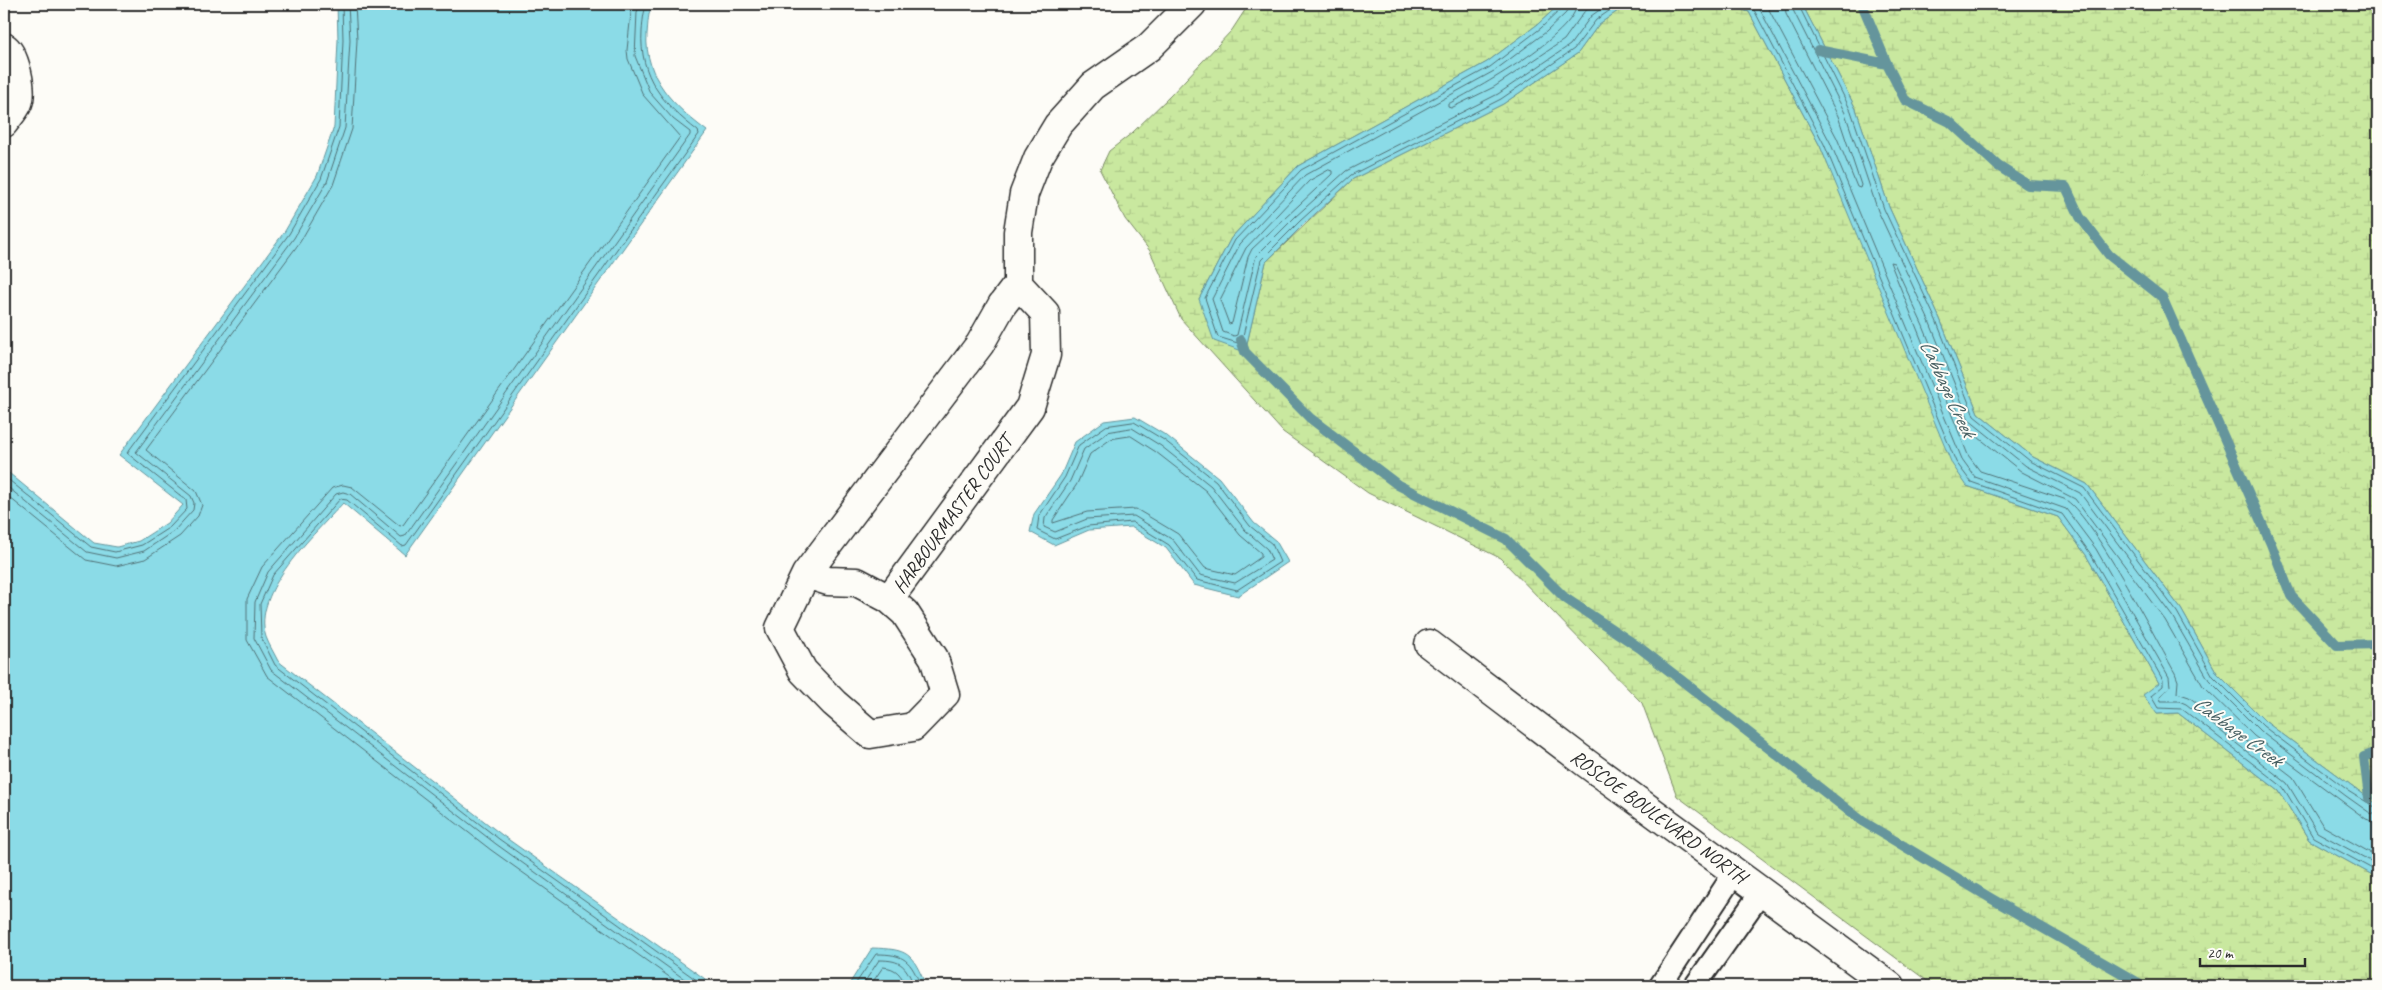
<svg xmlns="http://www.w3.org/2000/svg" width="2382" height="990" viewBox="0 0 2382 990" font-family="Caveat,sans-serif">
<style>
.wetland{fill:url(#wetland-marsh);stroke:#7a8a65}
.water{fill:#8bdbe7;stroke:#65959c}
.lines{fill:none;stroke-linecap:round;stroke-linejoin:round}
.shore{stroke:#517176;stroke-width:1}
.stream{stroke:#65959c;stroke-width:10}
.lane-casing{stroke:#2b2b2b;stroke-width:25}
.street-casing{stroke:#2b2b2b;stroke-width:31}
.lane{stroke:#fdfcf7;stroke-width:21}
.street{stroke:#fdfcf7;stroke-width:28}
.labels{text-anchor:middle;stroke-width:4;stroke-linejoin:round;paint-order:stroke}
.street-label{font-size:20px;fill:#2b2b2b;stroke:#fdfcf7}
.water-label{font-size:21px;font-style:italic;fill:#486063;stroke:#fdfcf7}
</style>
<defs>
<pattern id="wetland-marsh" width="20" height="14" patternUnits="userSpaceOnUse" patternTransform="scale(1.25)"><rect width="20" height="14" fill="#c9e89f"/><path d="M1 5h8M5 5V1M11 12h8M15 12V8" fill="none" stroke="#adc789"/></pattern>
</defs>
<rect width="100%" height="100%" fill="#fdfcf7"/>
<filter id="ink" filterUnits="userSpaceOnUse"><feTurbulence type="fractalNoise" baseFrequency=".02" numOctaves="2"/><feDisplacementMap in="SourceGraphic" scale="10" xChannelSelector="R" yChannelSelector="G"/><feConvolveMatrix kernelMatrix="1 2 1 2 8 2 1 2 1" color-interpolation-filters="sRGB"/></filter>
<g filter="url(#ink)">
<!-- wetland -->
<path class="wetland" d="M1249,4H1560L1538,24L1487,62L1298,166L1231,238L1199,299L1245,352L1266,262L1353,179L1503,104L1578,53L1599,24L1628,4H1725L1749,12L1820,146L1967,486L2058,517L2086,555L2159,683L2157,714L2178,713L2279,791L2309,840L2378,878V986H1934L1677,796L1642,703L1500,558L1368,493L1283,432L1181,319L1150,251L1125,219L1100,170L1109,151L1132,133L1171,95L1232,30Z
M1802,4H2378V805L2266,722L2217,673L2181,609L2087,484L2033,457L1978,413L1940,319L1889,207L1856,109Z"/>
<!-- water -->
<path class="water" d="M337,4H652C648,14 648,23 647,34C644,78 675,107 707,131L405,555L343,503C315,534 251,592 266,637C269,645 274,653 278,661L502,835L715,986H4V469L94,543L117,547L139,541L167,523L183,505L119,455L285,231L317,176L334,127L338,40Z
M1560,4H1628L1599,24L1578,53L1503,104L1353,179L1303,225L1266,262L1245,352L1214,341L1199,299L1231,238L1298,166L1487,62L1538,24Z
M1725,4H1802L1856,109L1889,207L1940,319L1978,413L2033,457L2087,484L2181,609L2217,673L2266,722L2378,805V878L2309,840L2279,791L2178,713L2157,714L2143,695L2159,683L2086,555L2058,517L1967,486L1952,464L1820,146L1749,12Z
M1135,417L1167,436L1219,478L1254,523L1276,541L1288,562L1238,596L1194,585L1166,548L1131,527L1089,530L1054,545L1030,532L1034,514L1061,475L1075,442L1104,421Z
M872,948C909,949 912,953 926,986H848Z"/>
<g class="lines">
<!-- shore -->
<path class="shore" d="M632,4L627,50L628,59L643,95L680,137L403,525L400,526L352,487L343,485L332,488L262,567L247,599V640L267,676L491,850L682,986
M640,4L637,12L635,56L650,93L673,119L690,132V135L405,536L401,537L350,494L343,492L336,494L268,572L255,602L254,638L271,670L496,844L694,986
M647,4C643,13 643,21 642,31C639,77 663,104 698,131L699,134L406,545L402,546L347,500L340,499L273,575L260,604L261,637L275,665L499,839L705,986
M1563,4L1561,9L1541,28L1490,67L1301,170L1235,240L1205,298L1218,337L1241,344L1261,260L1300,221L1351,175L1501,99L1574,49L1596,20L1619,4
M1569,4L1566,13L1546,32L1494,71L1305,175L1240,244L1212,299L1223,332L1234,336L1237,335L1256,256L1295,217L1346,171L1498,94L1570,45L1591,16L1608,4
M1577,4C1575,35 1475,90 1448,104V107L1451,108L1494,87L1564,40L1584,12L1595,4
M1740,4L1754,10L1824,144L1956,462L1971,482L2062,514L2090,553L2163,680V686L2151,696L2158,708L2182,709L2283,787L2313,837L2378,872
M1757,4L1830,142L1962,459L1975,477L2066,509L2096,549L2169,677L2170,686L2160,697L2161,701H2179L2186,704L2287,783L2317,832L2378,865
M1766,4L1837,138L1857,187L1860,188L1861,185L1838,116L1786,14L1785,4
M1792,4L1793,10L1845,113L1878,211L1930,323L1969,420L2026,466L2080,493L2172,616L2209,680L2260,731L2346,796L2370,813L2378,815
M1798,4L1851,111L1884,209L1936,320L1974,416L2030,461L2084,488L2177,612L2213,676L2263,726L2349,791L2378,809
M1329,170L1332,171V174L1252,249L1248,257L1232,323L1229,324L1220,300L1246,248L1309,181Z
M1134,422L1164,440L1216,481L1250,526L1272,544L1280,562L1237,590L1197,580L1169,545L1132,522L1088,526L1055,539L1037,530L1039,516L1065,477L1079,445L1106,426Z
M1132,428L1161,446L1211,486L1245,530L1267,549L1272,560L1235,583L1200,575L1173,540L1134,516L1087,519L1055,532L1044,527L1045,518L1070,481L1084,449L1108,432Z
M1131,436L1156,452L1206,491L1240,535L1261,553V557L1235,575L1205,568L1178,534L1136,509L1087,512L1053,523V520L1077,484L1090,454L1111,439Z
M4,476L91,547L115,552L142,545L170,527L187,509L186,500L127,453L289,234L321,179L339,127L343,40L342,4
M4,484L87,552L116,558L144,551L174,531L193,510L194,503L191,496L136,452L294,238L327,182L345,128L350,40L348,4
M4,493L86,560L116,566L145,559L180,536L198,516L202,505L196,491L146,450L300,242L333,185L352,129L357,40L355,4
M2378,823L2366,819L2254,736L2203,686L2165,620L2075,499L2022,472L1964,426L1923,326L1894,263L1890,262L1968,455L1980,471L2064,499C2090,511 2157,641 2175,673L2178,681L2177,693L2189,697L2293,777L2323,826L2378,857
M854,986L876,954C905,954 910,960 921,986
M862,986L879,960C902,960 906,966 914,986
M870,986L883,967C897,968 901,975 906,986"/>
<!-- stream -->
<path class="stream" d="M1862,4L1887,64
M1818,50L1887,64L1905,100L1950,122L1998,166L2028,185L2066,187L2080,217L2109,255L2162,297L2271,544L2291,596L2337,645L2378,644
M1241,340L1245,352L1310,418L1398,485L1506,539L1565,598L1640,648L1862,821L1992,899L2144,986
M2369,798L2364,757L2378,752"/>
<!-- lane casing -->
<g class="lane-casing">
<path id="lane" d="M1660,986L1735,872
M1695,986L1762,891"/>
</g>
<!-- street casing -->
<g class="street-casing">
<path id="street" d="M4,47C15,53 23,91 18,103C15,110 8,117 4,123
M1018,284L1045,313L1046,355L1030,407L889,599L905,613L934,658L945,694L913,727L870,734L834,703L803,671L780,628L806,574L980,344L1002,305L1018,284V232L1024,194L1038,158L1058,125L1093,86L1149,47L1192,4
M806,574L828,581L857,582L889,599
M1429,644L1586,763L1890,986"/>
</g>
<!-- lane -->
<use href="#lane" class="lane"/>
<!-- street -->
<use href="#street" class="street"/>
</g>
</g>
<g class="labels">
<!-- street labels -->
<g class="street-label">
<text transform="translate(952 514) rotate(-54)" y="7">HARBOURMASTER COURT</text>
<text transform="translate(1659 816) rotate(36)" y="7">ROSCOE BOULEVARD NORTH</text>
</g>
<!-- water labels -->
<g class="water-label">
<text transform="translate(1948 388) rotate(65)" y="7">Cabbage Creek</text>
<text transform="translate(2238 731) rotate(36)" y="7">Cabbage Creek</text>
</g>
</g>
<!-- margin -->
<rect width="2382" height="990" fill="none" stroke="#fdfcf7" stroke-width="20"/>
<rect x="10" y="10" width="2362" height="970" fill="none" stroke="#2b2b2b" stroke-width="2" filter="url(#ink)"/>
<!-- scale -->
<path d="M2200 958v8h105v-8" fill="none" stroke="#2b2b2b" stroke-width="2.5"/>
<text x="2207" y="958" font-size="15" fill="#2b2b2b" stroke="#fdfcf7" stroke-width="4" paint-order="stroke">20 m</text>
</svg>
